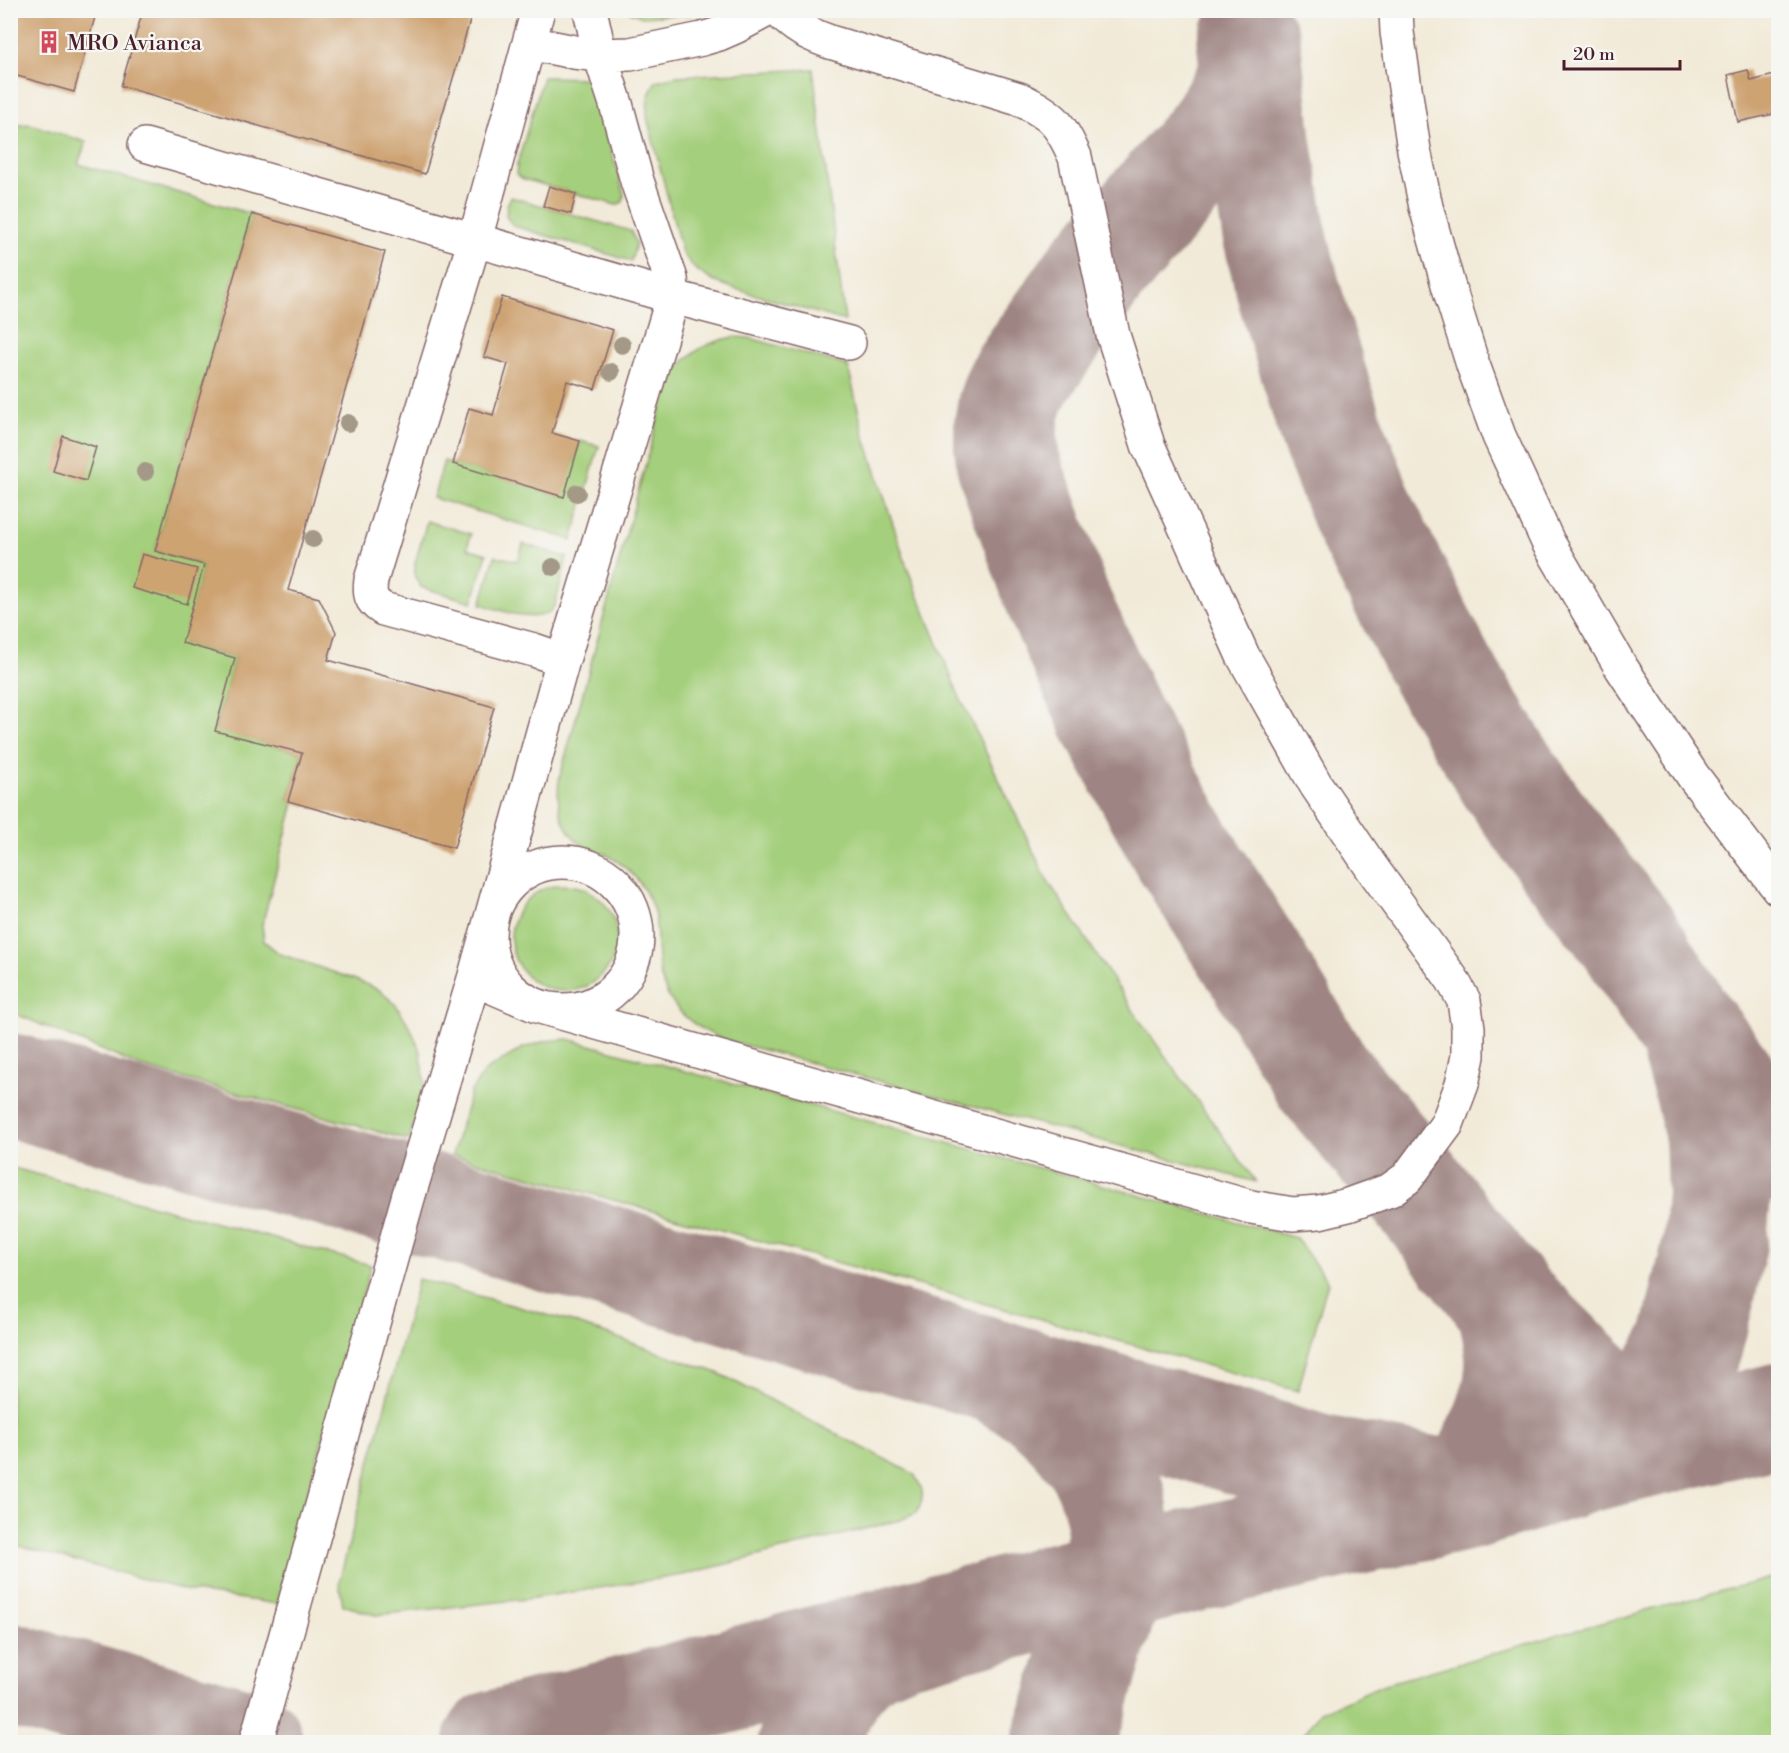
<svg xmlns="http://www.w3.org/2000/svg" width="1789" height="1753" viewBox="0 0 1789 1753" font-family="'Libre Bodoni',serif">
<style>
.green{fill:#a4cf7b;stroke:#777753;stroke-width:1.5}
.lines{fill:none;stroke-linecap:round;stroke-linejoin:round}
.taxiway{stroke:#9e8482;stroke-width:104}
.building{fill:#cea372}
.minor-casing{stroke:#856668;stroke-width:36}
.minor{stroke:#fff;stroke-width:33}
.tree{fill:#a49886}
.labels{text-anchor:middle;stroke-width:4.5;stroke-linejoin:round;paint-order:stroke}
.poi-label{font-size:22px;fill:#4a1f2b;stroke:#f6f6f2;text-anchor:start}
</style>
<rect width="100%" height="100%" fill="#f6f6f2"/>
<filter id="ink" filterUnits="userSpaceOnUse"><feTurbulence type="fractalNoise" baseFrequency=".0167" numOctaves="2"/><feDisplacementMap in="SourceGraphic" scale="12" xChannelSelector="R" yChannelSelector="G"/><feConvolveMatrix kernelMatrix="1 2 1 2 8 2 1 2 1" color-interpolation-filters="sRGB"/></filter>
<filter id="wash" filterUnits="userSpaceOnUse"><feTurbulence type="fractalNoise" baseFrequency=".008" numOctaves="4" result="noise"/><feDisplacementMap in="SourceGraphic" scale="24" xChannelSelector="R" yChannelSelector="G"/><feGaussianBlur stdDeviation="1.35" result="paint"/><feColorMatrix in="noise" values="0 0 0 0 0 0 0 0 0 0 0 0 0 0 0 0 0 1.4 0 .05"/><feComposite in="paint" operator="in"/></filter>
<g filter="url(#wash)">
<rect width="100%" height="100%" fill="#f2ead8"/>
<!-- green -->
<path class="green" d="M628,11H728L642,17Z
M813,69L845,321L736,289L713,281L696,270L682,253L647,117L648,97L656,81L676,76Z
M543,77L590,78L624,194L623,202L616,205L523,179L516,174L517,165Z
M30,124L86,142L78,164L252,214L155,551L204,565L183,643L235,658L215,730L302,753L288,800L294,803L262,925L264,941L280,954L356,980L379,990L396,1005L410,1027L421,1053L425,1085L409,1140L139,1066L11,1012L10,126Z
M511,197L631,231L636,244L631,261L514,226L506,217L507,205Z
M734,337L750,338L848,366L864,435L908,570L959,696L1046,878L1142,1024L1256,1182L722,1039C685,1023 660,1000 658,958C656,934 659,917 647,895C638,877 622,863 605,854C598,851 589,850 583,846C561,829 556,807 559,780L667,386C682,357 701,343 734,337Z
M580,441L599,446L572,540L433,498L444,461L563,496Z
M427,521L471,534L467,548L487,554L472,602L421,587L415,577V563Z
M523,544L567,557C564,567 557,602 553,608C540,627 498,609 481,604L495,556L518,561Z
M511 938a53 53 0 1 1 106 0a53 53 0 1 1-106 0Z
M568,1039L1296,1238L1328,1282L1298,1391L452,1155L471,1091L486,1070L523,1048L545,1041Z
M10,1167L371,1265L277,1604L189,1591L11,1544Z
M418,1279L572,1322L718,1373L914,1474C924,1491 925,1495 917,1513L900,1520L683,1575L527,1599L375,1615L343,1605L339,1582Z
M1778,1576V1742H1298L1320,1712L1382,1685L1586,1627Z"/>
<g class="lines">
<!-- taxiway -->
<path class="taxiway" d="M1249,45L1260,145L1274,232L1289,293L1330,427L1366,519L1441,668L1509,778L1564,855L1627,934L1685,1026L1778,1150
M1252,76L1216,135L1098,269L1023,374L1015,390L1009,407L1006,425V444L1008,462L1017,489L1061,608L1114,724L1179,844L1254,962L1323,1078L1407,1178L1509,1306L1596,1391L1614,1412L1631,1425L1666,1442
M10,1085L408,1198L1321,1467L1449,1491L1469,1498C1489,1454 1520,1406 1517,1356C1516,1339 1512,1322 1509,1306
M1009,1379C1020,1385 1031,1391 1040,1398C1074,1425 1109,1465 1116,1509C1124,1555 1107,1600 1094,1642C1084,1676 1074,1709 1064,1742
M1585,1461L1631,1425L1661,1397L1691,1344L1715,1243L1719,1194L1717,1137L1707,1092L1694,1050
M10,1674L251,1742
M496,1742L1113,1580L1224,1553L1469,1498L1585,1461L1778,1415
M810,1742C817,1710 834,1675 862,1655C873,1647 888,1642 900,1636"/>
</g>
<g id="blocks">
<!-- building -->
<path class="building" d="M10,10H97L74,92L10,74Z
M143,10H473L425,174L121,86Z
M1748,70L1751,81L1778,74V113L1738,122L1728,75Z
M549,186L576,194L571,214L543,206Z
M252,214L385,252L288,590L319,598L336,632L328,660L494,707L454,848L288,801L302,753L215,731L235,658L182,643L204,565L155,551Z
M502,297L613,330L595,389L567,381L552,433L580,441L564,497L453,464L469,408L493,415L508,364L484,357Z
M63,436L96,447L86,481L53,471Z
M142,554L197,569L187,604L132,588Z"/>
</g>
</g>
<g filter="url(#ink)">
<use href="#blocks" fill-opacity="0" stroke="#856668" stroke-width="1.5"/>
<g class="lines">
<!-- minor casing -->
<g class="minor-casing">
<path id="minor" d="M538,10L475,239L371,580C369,594 370,601 383,609L534,650L563,660
M1396,10L1397,32L1414,150L1426,207L1449,288L1473,365L1499,436L1548,542L1621,667L1693,776L1778,888
M529,43L574,52L600,55L630,54L702,39L719,34L735,27L767,10
M145,145L673,297L849,343
M489 936a74 74 0 1 1 148 0a74 74 0 1 1-148 0Z
M474,979L537,1006L1251,1207L1293,1214L1319,1212L1348,1205L1390,1190L1407,1178L1447,1124L1462,1084L1468,1056V1028L1464,1001L1452,979L1372,868L1316,785L1243,656L1148,445L1113,335L1075,157C1060,123 1053,115 1019,99L830,42C808,34 795,28 778,10
M256,1742L408,1198L474,979L563,660L673,297L671,279L637,181L616,104L600,55L590,10"/>
</g>
<!-- minor -->
<use href="#minor" class="minor"/>
</g>
<!-- trees -->
<g class="tree">
<circle cx="622" cy="345" r="9"/>
<circle cx="611" cy="372" r="9"/>
<circle cx="348" cy="423" r="9"/>
<circle cx="145" cy="472" r="9"/>
<circle cx="577" cy="493" r="9"/>
<circle cx="313" cy="539" r="9"/>
<circle cx="553" cy="567" r="9"/>
</g>
</g>
<!-- icons -->
<defs>
<g id="building-bare" transform="scale(1.8)"><path d="M-4-6H4V6H1V3H-1V6H-4ZM-2.5-4.3h1.7v1.8h-1.7ZM.8-4.3h1.7v1.8H.8ZM-2.5-1h1.7V.8h-1.7ZM.8-1h1.7V.8H.8Z" fill="#d1495b" stroke="#f6f6f2" stroke-width="2.5" paint-order="stroke"/></g>
</defs>
<g fill-rule="evenodd">
<use href="#building-bare" x="49" y="42"/>
</g>
<g class="labels">
<!-- poi labels -->
<g class="poi-label">
<text x="67" y="50">MRO Avianca</text>
</g>
</g>
<!-- margin -->
<rect width="1789" height="1753" fill="none" stroke="#f6f6f2" stroke-width="36"/>
<!-- scale -->
<path d="M1564 60v9h116v-9" fill="none" stroke="#4a1f2b" stroke-width="3"/>
<text x="1573" y="60" font-size="18" fill="#4a1f2b" stroke="#f6f6f2" stroke-width="4.5" paint-order="stroke">20 m</text>
</svg>
